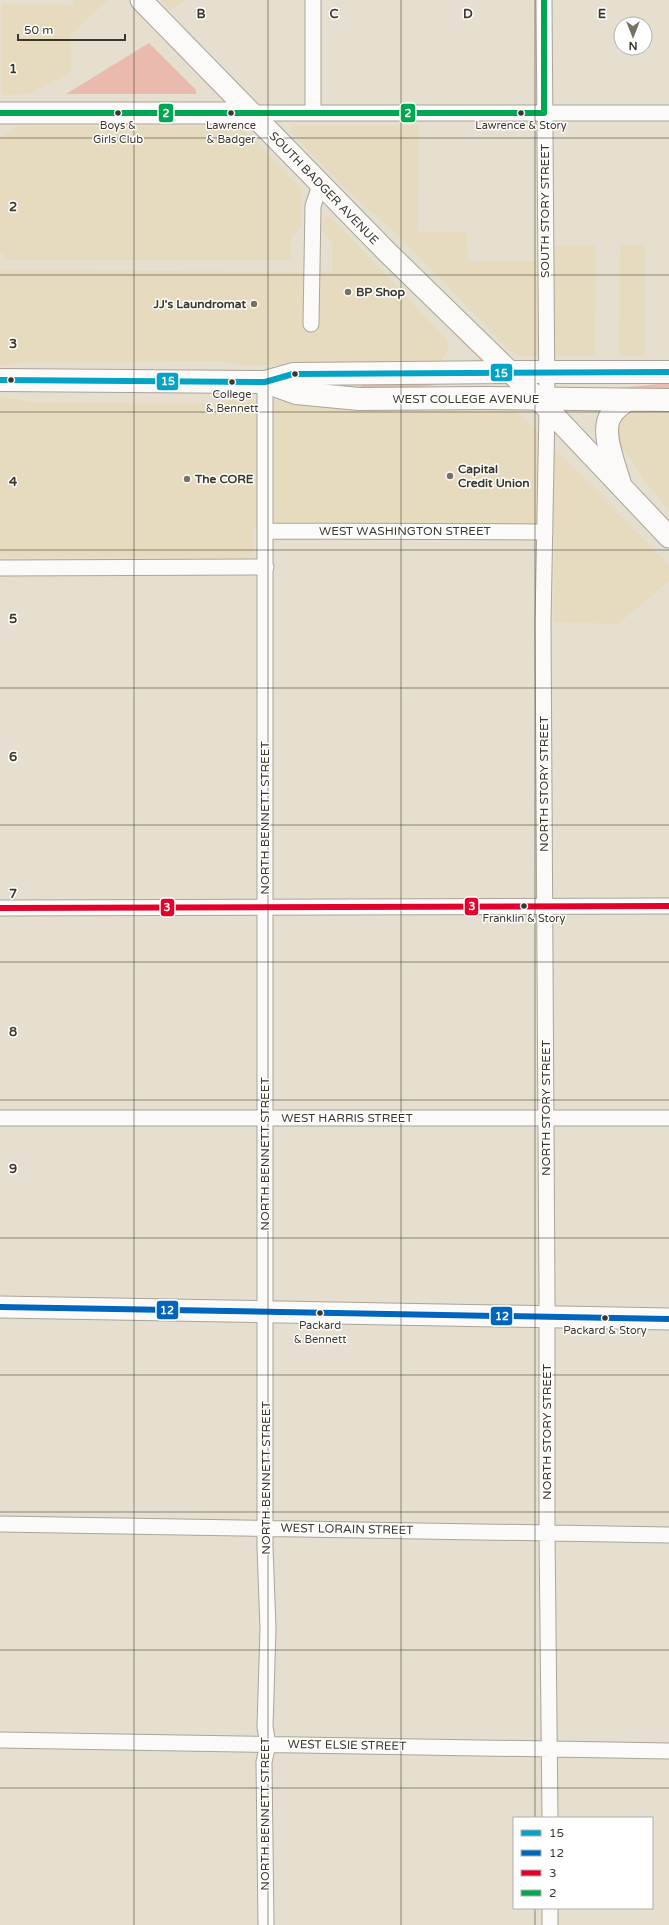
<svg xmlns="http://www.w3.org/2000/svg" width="669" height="1925" viewBox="0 0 669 1925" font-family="'Varela Round',sans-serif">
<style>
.built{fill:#e7dbbf}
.green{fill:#e9baad}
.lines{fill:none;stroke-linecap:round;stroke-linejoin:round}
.street-casing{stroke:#aaa598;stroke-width:17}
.secondary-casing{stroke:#aaa598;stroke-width:23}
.primary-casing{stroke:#aaa598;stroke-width:24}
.street{stroke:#fbfaf8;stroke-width:15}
.secondary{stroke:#fbfaf8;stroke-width:21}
.primary{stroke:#fbfaf8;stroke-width:22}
.bus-1-casing{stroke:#fff;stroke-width:9}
.bus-2-casing{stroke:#fff;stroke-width:9}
.bus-3-casing{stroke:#fff;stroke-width:9}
.bus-4-casing{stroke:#fff;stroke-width:9}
.bus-1{stroke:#03a3c6;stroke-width:6}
.bus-2{stroke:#0065bd;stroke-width:6}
.bus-3{stroke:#e4002b;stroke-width:6}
.bus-4{stroke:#00a651;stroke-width:6}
.grid{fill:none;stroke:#3c372b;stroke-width:1;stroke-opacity:0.55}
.bus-dot{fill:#3c372b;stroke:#fff;stroke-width:1.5}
.poi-dot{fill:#787264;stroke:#fff;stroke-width:1.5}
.labels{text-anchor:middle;stroke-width:3;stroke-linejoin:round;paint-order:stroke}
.bus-label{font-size:11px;fill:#3c372b;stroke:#fff}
.street-label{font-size:12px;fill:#3c372b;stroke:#fff}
.poi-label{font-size:12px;font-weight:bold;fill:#3c372b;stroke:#fff;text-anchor:start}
.grid-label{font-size:13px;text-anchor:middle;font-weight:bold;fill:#3c372b;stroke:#fff;stroke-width:3;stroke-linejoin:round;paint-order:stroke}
.line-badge{stroke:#fff;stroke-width:1.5}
.badge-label{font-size:11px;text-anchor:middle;font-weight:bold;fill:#fff}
</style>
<rect width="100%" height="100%" fill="#e6dfcf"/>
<!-- built -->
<path class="built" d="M73,0H108L71,34V72L29,94L2,95V4L73,5Z
M160,0H185L170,10Z
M292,125H419L418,232H467L468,261H553V246H596L595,356H519L510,351L397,234L350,193L297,139L290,130Z
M19,126H227L239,127L249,135L301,189V227L291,238V260H3V253H0V138Z
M326,217L332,218L447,340L448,350L442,360L438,362L311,365H240L221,361L24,362L12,365H0V270L332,272V242L321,229L320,225L321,222Z
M620,245H645V356H619Z
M0,398H15L25,402L219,404L234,399H242L506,408L514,410L527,421L669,565V581L618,624L554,622V528H254L253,552L246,558H0Z
M637,410H669V511L649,486L620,445L616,425L625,414Z"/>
<!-- green -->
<path class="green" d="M149,43L196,90V94H66Z
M434,381V385L396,390L359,391V387L370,382Z
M669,383V391H618V388Z"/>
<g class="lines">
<!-- street casing -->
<g class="street-casing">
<path id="street" d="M313,0V112
M544,0L547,408L543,623L547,1299V1532L550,1818
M251,113H669
M311,324L313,206L320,185
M265,382V1547L268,1629L265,1727L268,1744L264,1762L266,1925
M266,531L545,532
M0,568L266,567
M0,908L669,906
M0,1118H669
M0,1524L669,1535
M0,1740L669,1751
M550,1925V1908"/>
</g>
<!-- secondary casing -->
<g class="secondary-casing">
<path id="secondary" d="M141,0L388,253L547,408L669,537
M0,113H251
M0,1307L669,1319"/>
</g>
<!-- primary casing -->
<g class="primary-casing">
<path id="primary" d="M0,380L265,382L293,374L510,372H669
M265,382L296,393L359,399L487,398L669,400
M620,484C615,466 600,431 611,415C615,408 621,405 627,400"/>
</g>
<!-- street -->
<use href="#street" class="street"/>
<!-- secondary -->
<use href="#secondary" class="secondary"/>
<!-- primary -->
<use href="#primary" class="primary"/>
<!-- bus-1 casing -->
<g class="bus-1-casing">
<path id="bus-1" d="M0,380L265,382L293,374L669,372"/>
</g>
<!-- bus-2 casing -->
<g class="bus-2-casing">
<path id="bus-2" d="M0,1307L669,1319"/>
</g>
<!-- bus-3 casing -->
<g class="bus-3-casing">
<path id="bus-3" d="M0,908L669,906"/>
</g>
<!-- bus-4 casing -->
<g class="bus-4-casing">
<path id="bus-4" d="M544,0V113
M0,113H544"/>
</g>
<!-- bus-1 -->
<use href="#bus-1" class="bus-1"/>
<!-- bus-2 -->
<use href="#bus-2" class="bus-2"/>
<!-- bus-3 -->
<use href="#bus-3" class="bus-3"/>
<!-- bus-4 -->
<use href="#bus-4" class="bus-4"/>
</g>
<!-- grid -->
<path class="grid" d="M134,0V1925M268,0V1925M401,0V1925M535,0V1818M0,138H669M0,275H669M0,412H669M0,550H669M0,688H669M0,825H669M0,962H669M0,1100H669M0,1238H669M0,1375H669M0,1512H669M0,1650H669M0,1788H669M535,1908V1925"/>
<!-- markers -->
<g class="bus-dot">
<circle cx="118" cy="113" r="3.5"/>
<circle cx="231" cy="113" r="3.5"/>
<circle cx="521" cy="113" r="3.5"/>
<circle cx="295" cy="374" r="3.5"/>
<circle cx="11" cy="380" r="3.5"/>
<circle cx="232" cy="382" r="3.5"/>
<circle cx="524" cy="906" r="3.5"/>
<circle cx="320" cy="1313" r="3.5"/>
<circle cx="605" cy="1318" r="3.5"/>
</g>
<g class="poi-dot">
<circle cx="348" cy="292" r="4"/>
<circle cx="254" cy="304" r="4"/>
<circle cx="450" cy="476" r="4"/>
<circle cx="187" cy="479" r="4"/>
</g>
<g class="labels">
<!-- bus labels -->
<g class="bus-label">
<text x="118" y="129">Boys &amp;<tspan x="118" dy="14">Girls Club</tspan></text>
<text x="231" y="129">Lawrence<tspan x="231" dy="14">&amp; Badger</tspan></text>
<text x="521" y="129">Lawrence &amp; Story</text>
<text x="232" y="398">College<tspan x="232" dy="14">&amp; Bennett</tspan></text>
<text x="524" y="922">Franklin &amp; Story</text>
<text x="320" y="1329">Packard<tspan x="320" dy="14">&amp; Bennett</tspan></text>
<text x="605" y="1334">Packard &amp; Story</text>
</g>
<!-- street labels -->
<g class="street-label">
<text transform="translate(324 188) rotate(46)" y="4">SOUTH BADGER AVENUE</text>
<text transform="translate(545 211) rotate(-90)" y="4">SOUTH STORY STREET</text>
<text x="466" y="403">WEST COLLEGE AVENUE</text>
<text x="405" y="535">WEST WASHINGTON STREET</text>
<text transform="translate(544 784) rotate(-90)" y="4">NORTH STORY STREET</text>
<text transform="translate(265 818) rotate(-90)" y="4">NORTH BENNETT STREET</text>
<text transform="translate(546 1108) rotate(-90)" y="4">NORTH STORY STREET</text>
<text x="347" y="1122">WEST HARRIS STREET</text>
<text transform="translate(265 1154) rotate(-90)" y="4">NORTH BENNETT STREET</text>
<text transform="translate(547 1432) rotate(-90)" y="4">NORTH STORY STREET</text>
<text transform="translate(266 1478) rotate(-90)" y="4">NORTH BENNETT STREET</text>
<text transform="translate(347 1529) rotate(1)" y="4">WEST LORAIN STREET</text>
<text transform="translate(347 1745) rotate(1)" y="4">WEST ELSIE STREET</text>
<text transform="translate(265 1814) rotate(-90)" y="4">NORTH BENNETT STREET</text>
</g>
<!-- poi labels -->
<g class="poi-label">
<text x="356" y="296">BP Shop</text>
<text x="246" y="308" text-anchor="end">JJ's Laundromat</text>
<text x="458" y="473">Capital<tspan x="458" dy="14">Credit Union</tspan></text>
<text x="195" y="483">The CORE</text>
</g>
</g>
<g class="grid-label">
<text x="201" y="18">B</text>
<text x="334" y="18">C</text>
<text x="468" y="18">D</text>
<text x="602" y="18">E</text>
<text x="13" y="73">1</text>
<text x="13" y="211">2</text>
<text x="13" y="348">3</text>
<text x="13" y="486">4</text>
<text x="13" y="623">5</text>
<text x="13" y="761">6</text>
<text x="13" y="898">7</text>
<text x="13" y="1036">8</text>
<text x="13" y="1173">9</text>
</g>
<g class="line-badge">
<rect x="158" y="103" width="16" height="20" rx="4" fill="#00a651"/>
<rect x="400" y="103" width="16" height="20" rx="4" fill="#00a651"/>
<rect x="490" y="363" width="23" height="19" rx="4" fill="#03a3c6"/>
<rect x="156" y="372" width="23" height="19" rx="4" fill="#03a3c6"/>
<rect x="464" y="897" width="15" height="19" rx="4" fill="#e4002b"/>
<rect x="160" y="898" width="15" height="19" rx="4" fill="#e4002b"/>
<rect x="156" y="1300" width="23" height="20" rx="4" fill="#0065bd"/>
<rect x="490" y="1306" width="23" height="20" rx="4" fill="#0065bd"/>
</g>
<g class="badge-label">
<text x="166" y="117">2</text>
<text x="408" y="117">2</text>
<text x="501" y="377">15</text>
<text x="168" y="385">15</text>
<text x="472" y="910">3</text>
<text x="167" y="911">3</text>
<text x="167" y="1314">12</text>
<text x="502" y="1320">12</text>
</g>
<!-- legend -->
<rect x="513" y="1817" width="140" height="92" fill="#ffffff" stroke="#b1afaa"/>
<rect x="521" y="1830" width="20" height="6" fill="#03a3c6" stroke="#b1afaa"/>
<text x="549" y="1837" font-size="12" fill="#3c372b">15</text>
<rect x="521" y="1850" width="20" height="6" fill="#0065bd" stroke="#b1afaa"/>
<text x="549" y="1857" font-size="12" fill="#3c372b">12</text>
<rect x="521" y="1870" width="20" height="6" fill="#e4002b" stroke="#b1afaa"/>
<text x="549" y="1877" font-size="12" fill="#3c372b">3</text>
<rect x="521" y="1890" width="20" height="6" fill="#00a651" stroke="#b1afaa"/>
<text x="549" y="1897" font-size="12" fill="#3c372b">2</text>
<!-- north arrow -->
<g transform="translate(633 36) rotate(180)"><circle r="19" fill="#ffffff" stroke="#b1afaa"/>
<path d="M0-3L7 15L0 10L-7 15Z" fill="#787264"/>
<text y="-6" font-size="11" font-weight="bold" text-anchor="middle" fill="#3c372b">N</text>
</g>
<!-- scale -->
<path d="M18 34v6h107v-6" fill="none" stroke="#3c372b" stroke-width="2"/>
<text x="24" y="34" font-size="12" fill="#3c372b" stroke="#ffffff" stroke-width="3" paint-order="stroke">50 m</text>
</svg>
